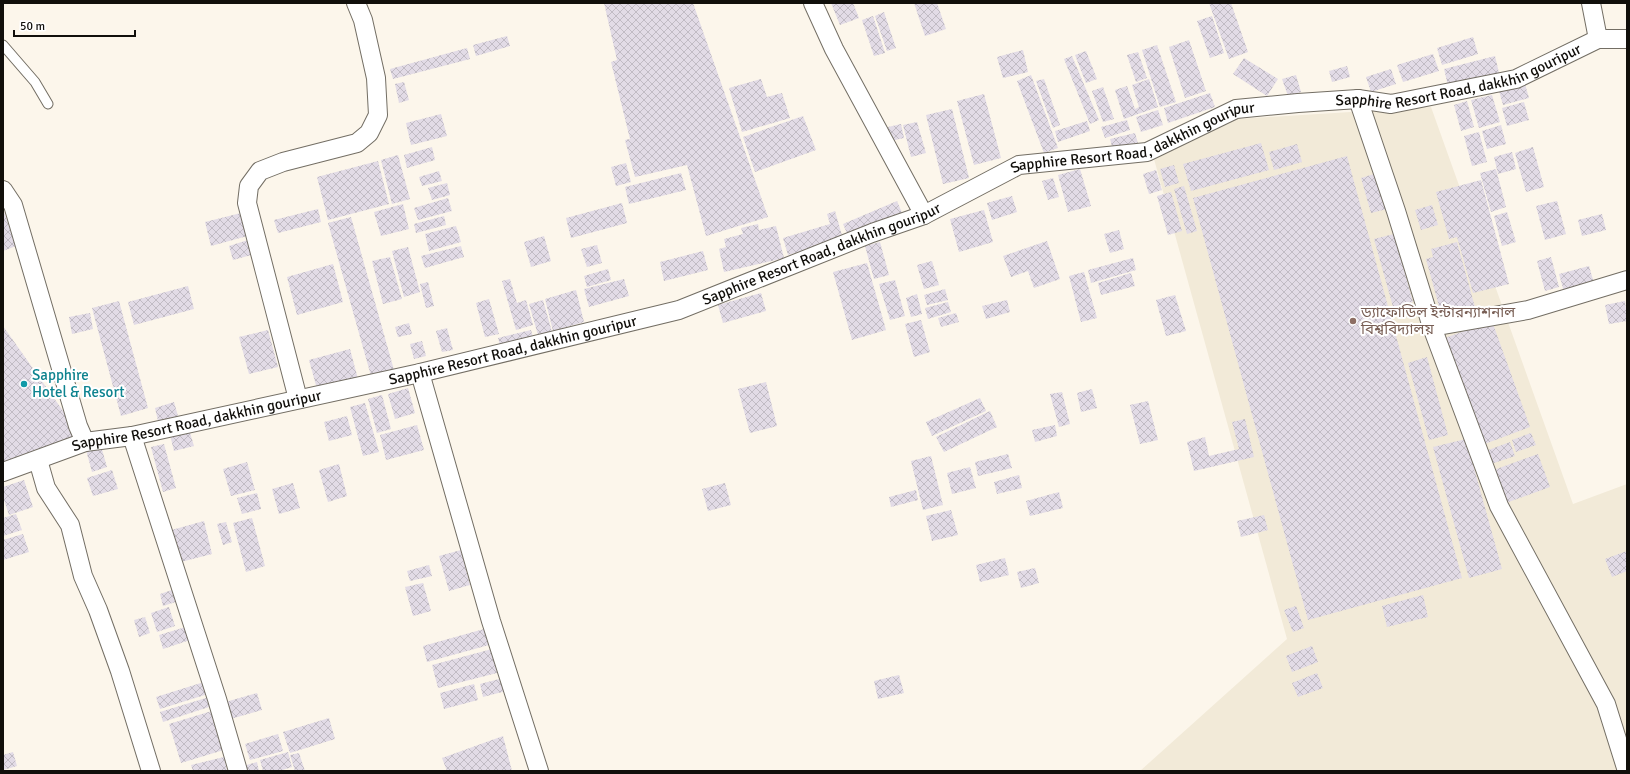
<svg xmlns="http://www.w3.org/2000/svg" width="1630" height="774" viewBox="0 0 1630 774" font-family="Signika,'Noto Sans Bengali',sans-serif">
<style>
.built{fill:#f2ead8}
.building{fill:url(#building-cross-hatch)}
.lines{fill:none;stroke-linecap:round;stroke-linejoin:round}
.service-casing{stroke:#736e64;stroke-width:11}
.minor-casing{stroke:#736e64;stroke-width:20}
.service{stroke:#fff;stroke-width:9}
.minor{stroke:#fff;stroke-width:18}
.education-dot{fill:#8d6e63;stroke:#fff;stroke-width:1.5}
.culture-dot{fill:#0f9aa8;stroke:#fff;stroke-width:1.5}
.labels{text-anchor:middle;stroke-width:4;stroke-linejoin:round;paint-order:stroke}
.street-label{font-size:15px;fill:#110f0b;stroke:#fff}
.education-label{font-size:15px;fill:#785e54;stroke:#fff;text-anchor:start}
.culture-label{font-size:15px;fill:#0d838f;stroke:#fff;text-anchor:start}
</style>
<defs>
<pattern id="building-cross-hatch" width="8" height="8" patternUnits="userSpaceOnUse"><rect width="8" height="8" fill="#e2dbe6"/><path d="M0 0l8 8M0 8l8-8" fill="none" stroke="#c1bbc4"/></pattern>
</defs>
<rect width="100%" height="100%" fill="#fcf6eb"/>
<!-- built -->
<path class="built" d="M1431,107L1573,504L1627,484V771H1140L1287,639L1154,159L1237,119Z"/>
<!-- building -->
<path class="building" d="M604,3H693L768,217L706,236L687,165L635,177L625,140L630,139L611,62L617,60Z
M831,3H853L859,18L840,25Z
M914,3H937L946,29L925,36Z
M1209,3H1231L1248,52L1229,59Z
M884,12L896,48L887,51L875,16Z
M873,16L885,53L874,56L862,20Z
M1212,16L1224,53L1210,58L1197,21Z
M507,36L510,46L476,56L473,45Z
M1473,37L1478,54L1442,65L1437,48Z
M1189,40L1206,91L1185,98L1169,47Z
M1157,45L1176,102L1160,107L1142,50Z
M467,48L470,59L393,79L390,69Z
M1023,50L1028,72L1003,78L997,57Z
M1086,51L1097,79L1086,83L1075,55Z
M1138,52L1147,78L1136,82L1127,55Z
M1433,54L1439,71L1403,82L1397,65Z
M1072,56L1099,120L1090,124L1064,59Z
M1495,56L1500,77L1449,90L1444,69Z
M1244,58L1278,79L1267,96L1233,74Z
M1347,66L1350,77L1332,82L1329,71Z
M1391,69L1396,84L1371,92L1366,77Z
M1031,75L1058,148L1044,153L1017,81Z
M1296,75L1301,92L1288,96L1282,79Z
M761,79L767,97L782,93L790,118L742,132L729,88Z
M1044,79L1060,125L1053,128L1036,81Z
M1149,79L1158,107L1124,119L1115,90L1127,86L1135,109L1139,107L1132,85Z
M404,82L409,100L399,103L395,84Z
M1525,84L1529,98L1503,105L1499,91Z
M1103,87L1114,119L1103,122L1092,91Z
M1210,93L1215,107L1168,123L1164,108Z
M984,94L1001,158L974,165L957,101Z
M1492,95L1500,122L1479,128L1471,100Z
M1467,101L1474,127L1461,131L1454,105Z
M1524,102L1529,120L1507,126L1502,108Z
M952,109L969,178L943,184L926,115Z
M1158,110L1163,125L1141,132L1136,117Z
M441,114L447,136L411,145L406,123Z
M803,116L816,150L755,172L743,137Z
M1127,120L1130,130L1105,138L1101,127Z
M1087,121L1090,131L1058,142L1055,131Z
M917,122L926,153L911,157L903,125Z
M901,124L904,138L891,141L888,127Z
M1501,125L1506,144L1487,149L1482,131Z
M1479,132L1487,162L1472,166L1464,136Z
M1135,133L1138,143L1113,150L1110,139Z
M1261,143L1269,170L1191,191L1183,164Z
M1297,144L1302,162L1274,170L1269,152Z
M432,147L435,160L407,168L404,155Z
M1533,147L1544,187L1526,192L1515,153Z
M1512,152L1516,169L1498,174L1494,157Z
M398,155L410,199L392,204L381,160Z
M1347,156L1462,578L1308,620L1193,198Z
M378,161L389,204L328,220L317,177Z
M626,163L631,182L616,186L611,167Z
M1174,165L1179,183L1165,187L1160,169Z
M1080,169L1091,206L1068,212L1058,175Z
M1496,169L1506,207L1491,212L1480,173Z
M1156,170L1162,190L1149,194L1143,174Z
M439,171L442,181L422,186L419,177Z
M681,173L686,190L629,204L625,187Z
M1377,173L1387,209L1371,213L1361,178Z
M1053,178L1059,197L1048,200L1042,181Z
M1481,180L1509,284L1473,293L1457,237L1449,239L1436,192Z
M447,183L450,195L432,200L428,188Z
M1184,186L1197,231L1187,234L1174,189Z
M1171,192L1182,231L1168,235L1157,196Z
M1012,196L1017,212L992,220L987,203Z
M448,198L452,211L418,220L414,208Z
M897,201L903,215L849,238L843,224Z
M1557,201L1566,234L1545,240L1536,206Z
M622,203L627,223L571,238L566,218Z
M403,204L409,229L381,236L374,212Z
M1432,205L1438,225L1421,230L1415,210Z
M3,209L16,246L3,251Z
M318,209L321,222L278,233L274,220Z
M984,210L993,242L959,252L950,219Z
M835,211L843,239L788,255L783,238L830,224L827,214Z
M245,212L251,235L211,246L205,222Z
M1507,212L1516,242L1502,246L1494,216Z
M1602,214L1606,230L1582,236L1578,220Z
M444,216L446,225L416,233L414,224Z
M351,217L394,370L371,376L328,223Z
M758,224L759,230L776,226L784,258L724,272L719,249L726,247L724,239L743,234L741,228Z
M456,226L461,242L429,251L425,234Z
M1119,230L1124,249L1110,253L1104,234Z
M1394,234L1413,302L1393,307L1374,239Z
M544,236L551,261L531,267L524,242Z
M251,239L255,254L233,260L229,246Z
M1047,241L1060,279L1034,288L1028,271L1011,277L1003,256Z
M880,242L889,275L874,279L865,246Z
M1457,242L1475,307L1442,317L1426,259L1433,257L1431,249Z
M597,245L602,263L587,267L581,249Z
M461,246L464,257L425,268L421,256Z
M408,247L420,292L404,297L392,251Z
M703,251L708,270L664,281L660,262Z
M390,257L402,299L383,304L372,261Z
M1551,257L1559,287L1545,291L1537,261Z
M1133,258L1136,270L1091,283L1088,270Z
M932,261L939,285L924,289L917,265Z
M867,263L886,330L852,340L833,272Z
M333,264L343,302L297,315L287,277Z
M1589,266L1594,283L1564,292L1559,274Z
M608,269L611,280L587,287L584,276Z
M1084,272L1097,318L1081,322L1069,276Z
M1131,273L1135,286L1101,295L1098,283Z
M510,279L517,303L526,300L533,325L516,330L502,281Z
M624,279L629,296L589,307L584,289Z
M895,280L905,316L890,320L879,284Z
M428,282L434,306L426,308L420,284Z
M188,286L194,309L134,325L128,302Z
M945,289L948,300L927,305L924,295Z
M576,290L584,322L553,331L545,299Z
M761,293L766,311L723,323L718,305Z
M917,294L922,314L911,317L906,298Z
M1175,295L1186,331L1166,336L1156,300Z
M489,299L499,334L485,337L476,303Z
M543,300L552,332L538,335L529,304Z
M1007,300L1010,312L986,319L982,306Z
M119,301L148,408L121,416L92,308Z
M1625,301L1627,321L1609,324L1605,305Z
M948,302L951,312L928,319L925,308Z
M90,313L93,329L72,334L69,317Z
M956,313L959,322L941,327L938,318Z
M921,320L930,352L914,357L905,324Z
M1492,321L1530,427L1482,445L1442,339Z
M409,323L412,334L398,337L395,327Z
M3,326L85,442L3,467Z
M447,328L453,350L442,352L436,331Z
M268,330L278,367L249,374L239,337Z
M531,330L534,341L501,349L498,338Z
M422,341L426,356L414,359L410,344Z
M350,349L358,379L317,389L309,360Z
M1427,357L1448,435L1429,440L1408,363Z
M766,382L777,426L750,433L738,389Z
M408,388L415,413L395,419L388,394Z
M1092,389L1097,408L1081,412L1077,393Z
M1062,392L1070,424L1059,427L1050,394Z
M382,395L391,429L377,433L368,399Z
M980,398L986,411L932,436L926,422Z
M1148,401L1158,440L1140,444L1130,405Z
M174,402L178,416L158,421L155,408Z
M365,403L379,452L363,456L350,407Z
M990,411L997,427L944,452L936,437Z
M347,416L352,435L329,441L324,422Z
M1245,419L1254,457L1194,471L1187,442L1205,437L1209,456L1239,449L1232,422Z
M417,425L424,450L386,460L380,435Z
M1055,425L1057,436L1035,442L1032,430Z
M188,426L194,446L174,451L169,431Z
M1531,433L1536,445L1516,452L1512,440Z
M1466,439L1502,569L1469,578L1433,447Z
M1510,442L1515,456L1488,465L1483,452Z
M164,444L176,488L163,492L151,447Z
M101,446L107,467L92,472L86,450Z
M1008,454L1012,468L978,476L975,462Z
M1538,454L1550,487L1503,504L1491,471Z
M931,456L943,505L923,510L911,461Z
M247,462L255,490L231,496L223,469Z
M339,464L347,496L328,502L319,470Z
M970,467L976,488L952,494L947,473Z
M112,470L118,489L93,496L87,478Z
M1019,475L1022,488L997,494L994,482Z
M24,480L33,507L9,515L3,497V487Z
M293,483L300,508L279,514L272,489Z
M725,483L731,505L708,511L702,489Z
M916,490L918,500L891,507L889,497Z
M1059,492L1063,508L1030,516L1026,501Z
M257,493L261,509L242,514L237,498Z
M951,510L958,535L932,541L926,516Z
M16,514L22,530L3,536V518Z
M1264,515L1268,530L1241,537L1237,521Z
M252,518L265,566L246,572L233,523Z
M204,521L212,554L177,563L168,531Z
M226,522L232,542L223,545L217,524Z
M23,534L29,552L3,560V540Z
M461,550L470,585L449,591L439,556Z
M1627,551V571L1612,577L1605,559Z
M1005,558L1009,575L980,582L976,565Z
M429,565L432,576L410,581L407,571Z
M1035,568L1039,583L1021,588L1017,572Z
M423,583L431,611L413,616L405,587Z
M178,588L182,600L163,606L160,594Z
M1423,595L1428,617L1387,627L1382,606Z
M1296,606L1304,628L1293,632L1284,610Z
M169,607L175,626L157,632L151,613Z
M145,617L150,633L139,637L134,620Z
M189,626L193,639L163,649L159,635Z
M484,629L489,645L427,662L423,646Z
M1312,646L1318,662L1292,672L1286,656Z
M492,649L497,673L438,688L432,665Z
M1317,673L1323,688L1298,697L1292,683Z
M899,675L904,693L878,699L874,681Z
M503,678L506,691L483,697L480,684Z
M204,682L208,694L160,709L156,697Z
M474,684L478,700L444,709L440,693Z
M257,693L262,710L227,720L222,703Z
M209,697L212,706L163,722L160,712Z
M215,710L227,749L181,763L169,724Z
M329,718L335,739L290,753L283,732Z
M278,734L283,751L250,760L245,744Z
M503,736L512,771H447L442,758Z
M13,752L17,766L3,770V755Z
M288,752L292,767L279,771H263L260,760Z
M299,753L305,771H295L290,755Z
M224,757L227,771H193L191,765Z
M257,762L259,771H241L240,767Z"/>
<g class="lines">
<!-- service casing -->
<g class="service-casing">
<path id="service" d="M3,45L35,82L48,104"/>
</g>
<!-- minor casing -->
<g class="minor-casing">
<g id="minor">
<path d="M813,3L834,49L924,215"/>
<path d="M1591,3L1598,39"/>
<path d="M1358,99L1396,211L1432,327"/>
<path d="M3,190L13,205L78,426L85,442"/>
<path d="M420,373L491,621L539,771"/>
<path d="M298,399L247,203L249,186L260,171L283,162L357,143L369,133L378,115L376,78L363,20L356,3"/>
<path d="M132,436L217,699L238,771"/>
<path d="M38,460L46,488L70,525L83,576L98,610L120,671L151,771"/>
<path id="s1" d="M3,472L85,442L132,436L420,373L679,310L872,233L924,215L1019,165L1147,152L1236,109L1298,103L1358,99L1391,104L1516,79L1598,39H1627"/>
<path d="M1627,771L1606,704L1499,506L1432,327L1528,310L1627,280"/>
</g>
</g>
<!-- service -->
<use href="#service" class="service"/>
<!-- minor -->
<use href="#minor" class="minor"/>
</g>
<!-- markers -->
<circle class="education-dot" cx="1353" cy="321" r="4"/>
<circle class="culture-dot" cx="24" cy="384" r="4"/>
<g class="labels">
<!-- street labels -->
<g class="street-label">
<text dy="5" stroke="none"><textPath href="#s1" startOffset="1521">Sapphire Resort Road, dakkhin gouripur</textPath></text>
<text dy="5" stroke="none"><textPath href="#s1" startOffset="1185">Sapphire Resort Road, dakkhin gouripur</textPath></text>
<text dy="5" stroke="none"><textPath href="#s1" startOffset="849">Sapphire Resort Road, dakkhin gouripur</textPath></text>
<text dy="5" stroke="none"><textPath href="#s1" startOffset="525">Sapphire Resort Road, dakkhin gouripur</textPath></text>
<text dy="5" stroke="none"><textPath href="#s1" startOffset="201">Sapphire Resort Road, dakkhin gouripur</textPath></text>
</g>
<!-- education labels -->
<g class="education-label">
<text x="1361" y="317">ড্যাফোডিল ইন্টারন্যাশনাল<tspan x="1361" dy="17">বিশ্ববিদ্যালয়</tspan></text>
</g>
<!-- culture labels -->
<g class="culture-label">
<text x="32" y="380">Sapphire<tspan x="32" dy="17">Hotel &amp; Resort</tspan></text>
</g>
</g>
<!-- border -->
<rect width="1630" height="774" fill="none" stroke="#110f0b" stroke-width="8"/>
<!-- scale -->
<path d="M14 30v6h121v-6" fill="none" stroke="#110f0b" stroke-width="2"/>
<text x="20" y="30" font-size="12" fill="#110f0b" stroke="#ffffff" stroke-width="3" paint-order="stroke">50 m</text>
</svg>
